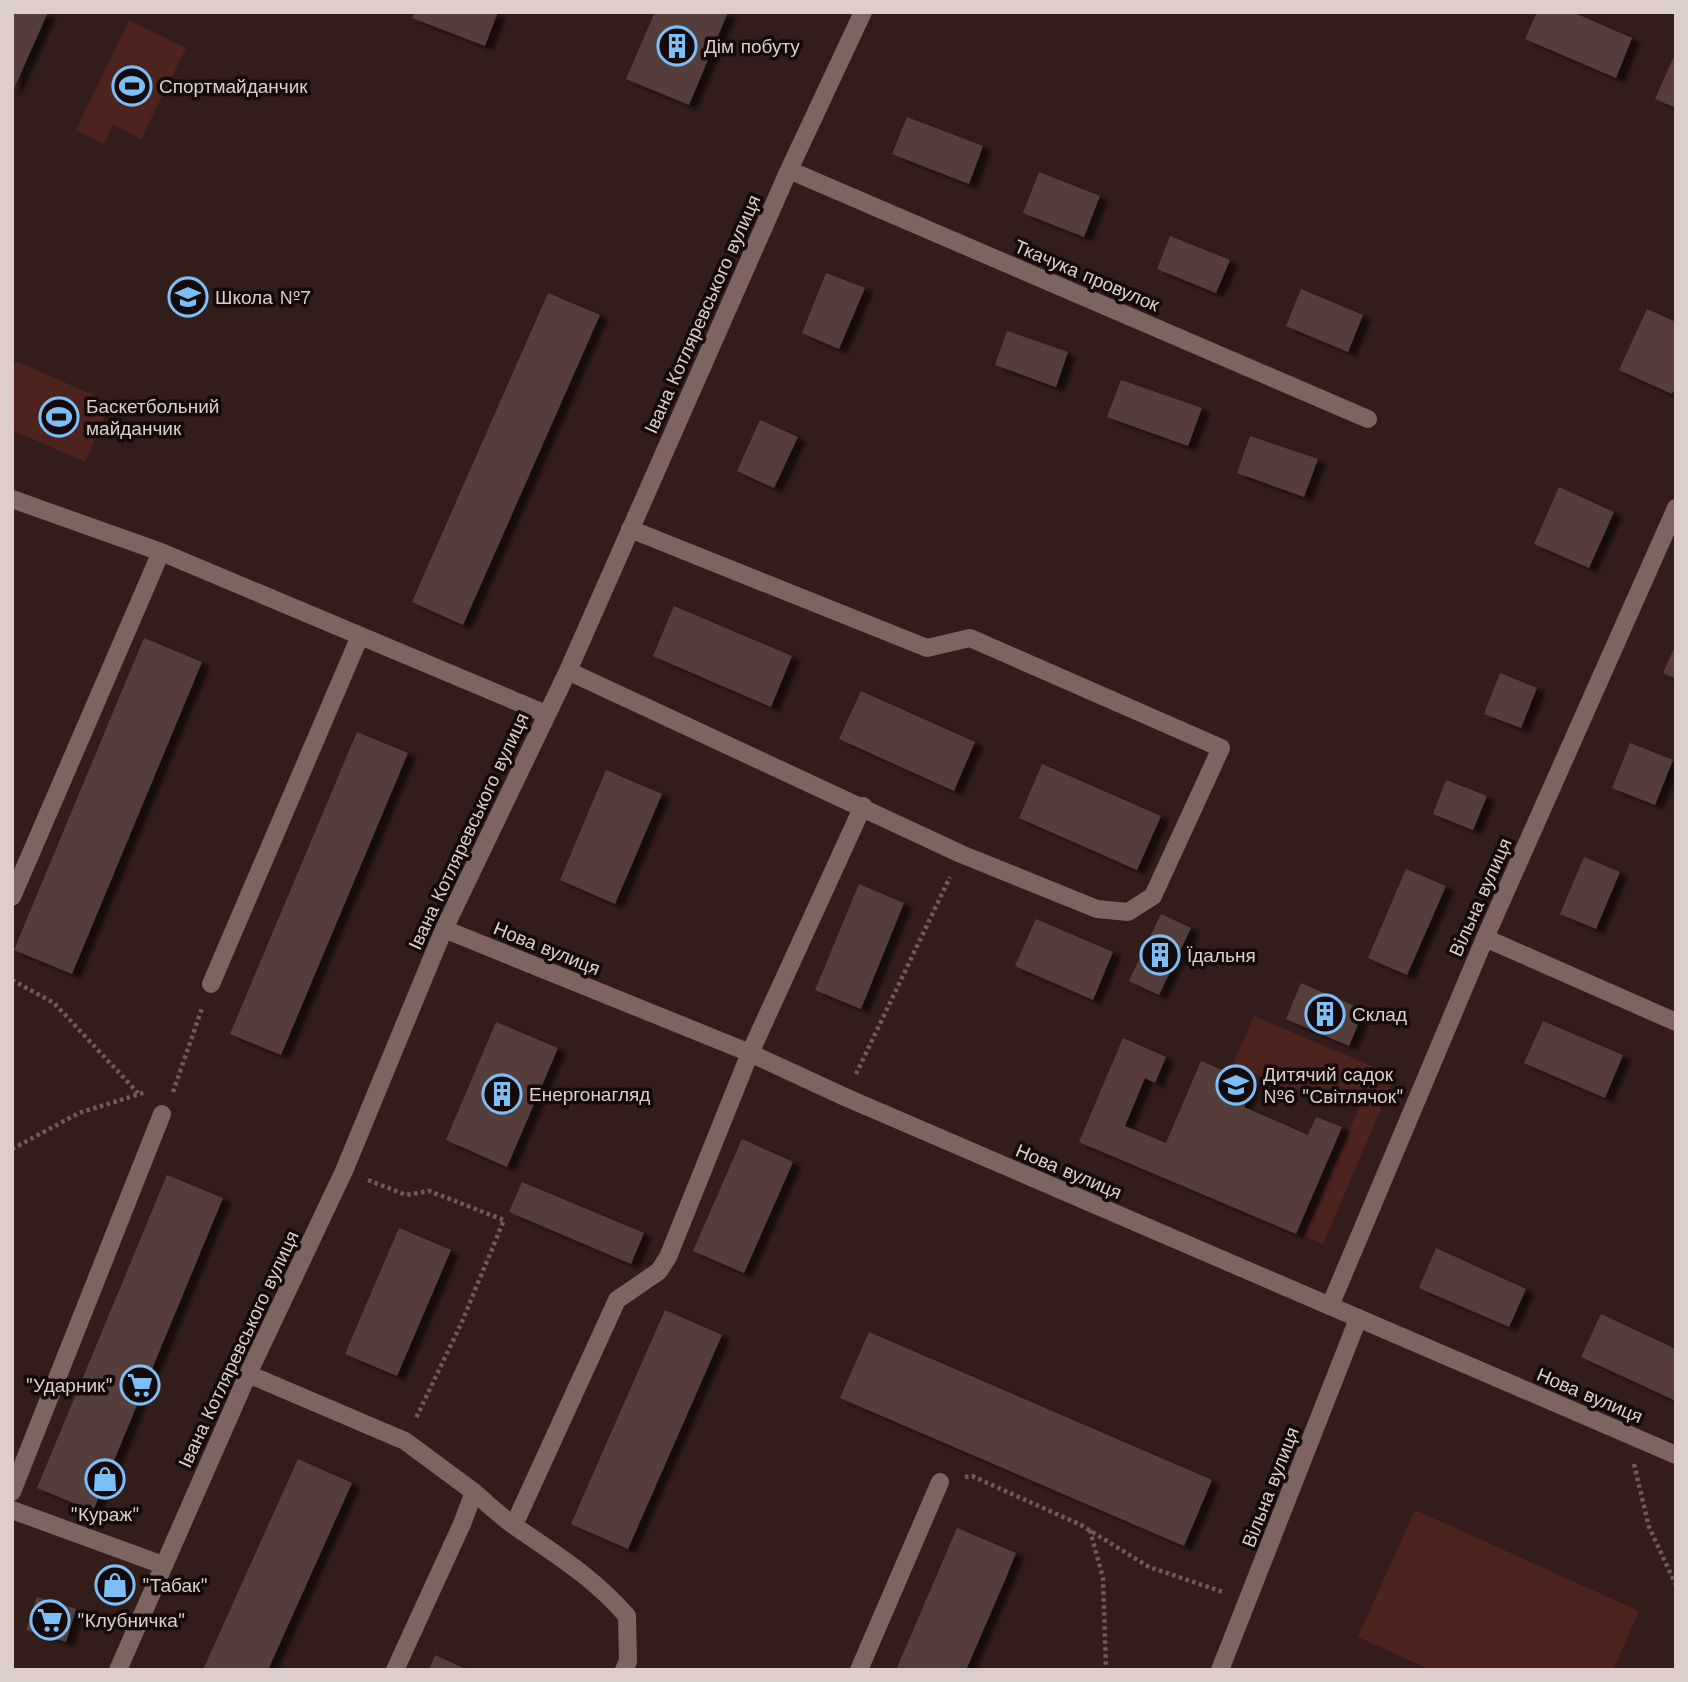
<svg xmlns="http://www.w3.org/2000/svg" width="1688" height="1682" viewBox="0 0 1688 1682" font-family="'Work Sans',sans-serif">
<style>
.green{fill:#4d231e}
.building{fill:#553e3a;filter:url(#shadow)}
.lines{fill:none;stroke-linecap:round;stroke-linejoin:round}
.path{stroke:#6e5b58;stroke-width:4.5;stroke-dasharray:3.5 3.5;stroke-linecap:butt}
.minor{stroke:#7d6460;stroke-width:18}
.labels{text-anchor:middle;stroke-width:7;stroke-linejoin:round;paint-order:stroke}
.poi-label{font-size:19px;fill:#ddcecb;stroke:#140a09;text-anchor:start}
.street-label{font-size:19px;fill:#ddcecb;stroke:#140a09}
</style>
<defs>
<filter id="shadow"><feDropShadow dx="8" dy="4.5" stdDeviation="2" flood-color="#0009"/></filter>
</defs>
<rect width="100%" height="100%" fill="#331d1a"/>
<!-- green -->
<path class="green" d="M129,20L186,48L141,139L113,125L104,144L76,130Z
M16,361L111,403L85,462L12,430V370Z
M1254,1016L1395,1076L1323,1244L1304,1236L1359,1108L1336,1099L1332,1107L1233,1064Z
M1415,1510L1639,1611L1613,1670H1431L1358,1637Z"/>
<!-- building -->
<path class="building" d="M12,12H48L12,93Z
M414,12H498L485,46L412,18Z
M655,12H728L689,105L626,79Z
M1537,12H1572L1632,38L1616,78L1525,39Z
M1676,52V108L1655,99Z
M907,117L983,146L969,184L892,154Z
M1039,172L1100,196L1084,237L1023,213Z
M1170,236L1230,260L1216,293L1157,269Z
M826,273L865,288L839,349L802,333Z
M1301,289L1363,315L1348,352L1286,326Z
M548,293L600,315L463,625L412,602Z
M1647,309L1676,322V387L1672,394L1619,370Z
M1007,331L1068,352L1056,387L995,365Z
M1121,380L1202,408L1188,446L1107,417Z
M760,420L798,437L774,488L737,471Z
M1250,436L1318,459L1304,497L1237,473Z
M1559,487L1614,512L1589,568L1534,544Z
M674,606L792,656L771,707L653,656Z
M144,638L202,662L72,974L14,950Z
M1676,644V679L1663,673Z
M1500,673L1537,688L1521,728L1484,714Z
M861,691L975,742L954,791L839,739Z
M357,732L408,753L281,1055L230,1034Z
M1630,743L1673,760L1655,805L1612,788Z
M1042,764L1161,816L1137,870L1019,818Z
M606,770L662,794L615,904L560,880Z
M1446,780L1487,796L1473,830L1433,814Z
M1584,857L1620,872L1596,929L1560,914Z
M1406,869L1446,886L1407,975L1368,958Z
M859,884L904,903L861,1009L815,990Z
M1161,914L1191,928L1159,995L1129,981Z
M1036,919L1113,952L1093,1000L1015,966Z
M1301,983L1364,1010L1349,1046L1286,1019Z
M1543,1021L1623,1055L1605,1098L1524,1063Z
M496,1022L558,1048L507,1167L446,1140Z
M1123,1038L1166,1057L1155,1083L1145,1078L1125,1126L1166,1143L1201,1061L1253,1083L1244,1107L1308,1135L1316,1117L1342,1127L1296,1234L1079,1142Z
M742,1139L793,1162L744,1273L693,1251Z
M167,1175L223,1198L93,1511L37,1488Z
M522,1182L644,1233L631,1264L509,1212Z
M399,1228L451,1250L397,1376L345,1354Z
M1436,1248L1526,1289L1509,1327L1419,1288Z
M665,1310L722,1335L628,1549L571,1524Z
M1601,1314L1676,1349V1401L1581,1357Z
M869,1332L1212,1480L1184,1546L840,1398Z
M298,1459L352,1483L268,1670H203Z
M957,1528L1016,1553L1005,1580L966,1670H896Z
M37,1597L76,1609L66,1642L26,1630Z
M435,1655L468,1670H429Z"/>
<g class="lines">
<!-- path -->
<path class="path" d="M12,980L54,1003L138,1093
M856,1074L950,877
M173,1092L202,1008
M12,1149L79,1113L146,1092
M368,1180L406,1195L429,1191L504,1220L461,1324L416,1418
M1634,1464L1649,1527L1676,1585
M965,1477L972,1476L1081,1525L1149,1567L1223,1592
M1090,1530L1103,1578L1106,1670"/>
<!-- minor -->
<path class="minor" d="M789,170L1368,419
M12,499L161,552L546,714
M568,671L961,854L1097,909L1128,912L1153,896L1221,748L970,638L927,648L630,529
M12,897L161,552
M444,929L750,1053L845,1097L1676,1455
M1485,938L1676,1022
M211,984L360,636
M1330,1306L1485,938L1676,508
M248,1374L405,1441L474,1492L462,1524L395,1670
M12,1492L162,1114
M474,1492C488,1504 501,1517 516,1527C558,1556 593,1577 627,1616L628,1661L624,1670
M12,1510L163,1565
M514,1525L617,1300L659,1271L668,1257L750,1053L863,806
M118,1670L248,1374L344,1171L444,929L568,671L789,170L863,12
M859,1670L940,1482
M1220,1670L1358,1319"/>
</g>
<!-- icons -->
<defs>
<g id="building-ring" transform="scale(2.0125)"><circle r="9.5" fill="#140a09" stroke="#7bbef8" stroke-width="1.5"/><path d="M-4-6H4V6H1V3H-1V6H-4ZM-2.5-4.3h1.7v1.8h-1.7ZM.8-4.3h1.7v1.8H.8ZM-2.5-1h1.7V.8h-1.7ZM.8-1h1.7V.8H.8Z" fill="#7bbef8"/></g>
<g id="stadium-ring" transform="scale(2.0125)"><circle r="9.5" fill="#140a09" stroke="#7bbef8" stroke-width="1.5"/><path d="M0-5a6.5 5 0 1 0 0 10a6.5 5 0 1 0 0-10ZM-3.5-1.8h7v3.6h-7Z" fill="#7bbef8"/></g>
<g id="school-ring" transform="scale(2.0125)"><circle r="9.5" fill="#140a09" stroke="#7bbef8" stroke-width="1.5"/><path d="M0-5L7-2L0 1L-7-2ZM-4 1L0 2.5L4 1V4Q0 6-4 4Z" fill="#7bbef8"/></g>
<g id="supermarket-ring" transform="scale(2.0125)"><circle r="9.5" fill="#140a09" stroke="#7bbef8" stroke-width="1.5"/><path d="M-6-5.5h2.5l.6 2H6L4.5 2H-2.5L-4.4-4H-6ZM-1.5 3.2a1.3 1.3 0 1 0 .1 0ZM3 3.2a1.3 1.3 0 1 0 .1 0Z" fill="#7bbef8"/></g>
<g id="shop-ring" transform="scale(2.0125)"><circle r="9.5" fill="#140a09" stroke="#7bbef8" stroke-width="1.5"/><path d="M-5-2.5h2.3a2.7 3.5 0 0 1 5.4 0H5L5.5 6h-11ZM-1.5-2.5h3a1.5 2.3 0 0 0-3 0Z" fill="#7bbef8"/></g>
</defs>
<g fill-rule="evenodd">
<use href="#building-ring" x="677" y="46"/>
<use href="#stadium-ring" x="132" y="86"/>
<use href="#school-ring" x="188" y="297"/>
<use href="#stadium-ring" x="59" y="417"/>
<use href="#building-ring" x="1160" y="955"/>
<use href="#building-ring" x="1325" y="1014"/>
<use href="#school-ring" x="1236" y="1085"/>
<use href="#building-ring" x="502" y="1094"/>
<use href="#supermarket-ring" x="140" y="1385"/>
<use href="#shop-ring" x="105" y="1479"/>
<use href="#shop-ring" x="115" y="1585"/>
<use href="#supermarket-ring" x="50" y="1620"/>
</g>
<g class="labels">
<!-- poi labels -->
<g class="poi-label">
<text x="704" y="53">Дім побуту</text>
<text x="159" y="93">Спортмайданчик</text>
<text x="215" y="304">Школа №7</text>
<text x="86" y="413">Баскетбольний<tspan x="86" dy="22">майданчик</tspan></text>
<text x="1187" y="962">Їдальня</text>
<text x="1352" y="1021">Склад</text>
<text x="1263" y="1081">Дитячий садок<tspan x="1263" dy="22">№6 "Світлячок"</tspan></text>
<text x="529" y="1101">Енергонагляд</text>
<text x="113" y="1392" text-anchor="end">"Ударник"</text>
<text x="105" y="1521" text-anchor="middle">"Кураж"</text>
<text x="142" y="1592">"Табак"</text>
<text x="77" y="1627">"Клубничка"</text>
</g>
<!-- street labels -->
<g class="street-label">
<text transform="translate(1087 275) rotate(23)" y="7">Ткачука провулок</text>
<text transform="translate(702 314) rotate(-66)" y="7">Івана Котляревського вулиця</text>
<text transform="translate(468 831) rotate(-65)" y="7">Івана Котляревського вулиця</text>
<text transform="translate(1480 897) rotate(-66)" y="7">Вільна вулиця</text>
<text transform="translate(547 948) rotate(22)" y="7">Нова вулиця</text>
<text transform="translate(1069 1171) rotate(23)" y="7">Нова вулиця</text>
<text transform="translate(238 1349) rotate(-65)" y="7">Івана Котляревського вулиця</text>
<text transform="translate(1590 1395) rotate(23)" y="7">Нова вулиця</text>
<text transform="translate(1270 1487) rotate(-69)" y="7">Вільна вулиця</text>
</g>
</g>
<!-- border -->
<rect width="1688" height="1682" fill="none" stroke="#ddcecb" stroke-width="28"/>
</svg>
